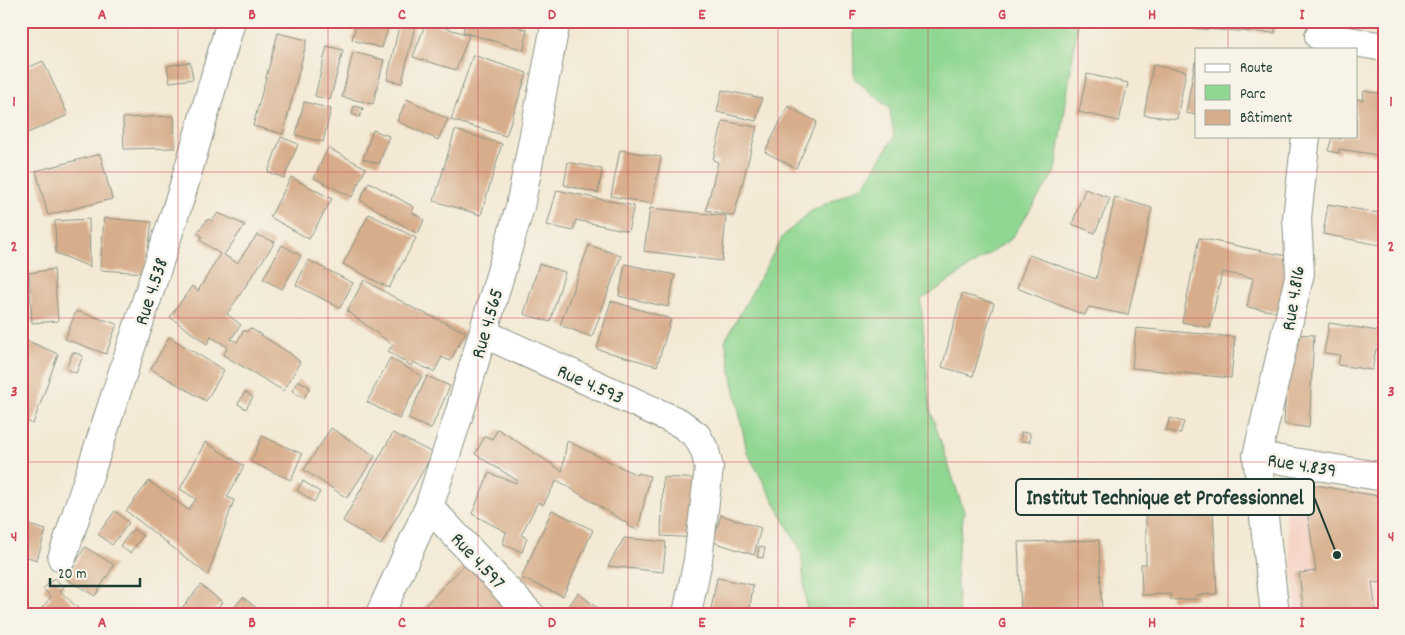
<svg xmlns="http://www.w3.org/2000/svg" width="1405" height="635" viewBox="0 0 1405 635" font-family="Dekko,sans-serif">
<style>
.built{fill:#f6d1c5}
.green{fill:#90d792;stroke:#588a63}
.building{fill:#d7ad8b}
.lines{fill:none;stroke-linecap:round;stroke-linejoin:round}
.minor-casing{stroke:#899384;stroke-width:30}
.minor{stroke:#fff;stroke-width:28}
.grid{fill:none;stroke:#d1495b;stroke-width:1;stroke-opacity:0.55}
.labels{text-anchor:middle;stroke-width:5;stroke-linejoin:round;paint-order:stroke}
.street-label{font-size:20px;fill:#1f3d34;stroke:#f7f3e8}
.leader{fill:none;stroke:#1f3d34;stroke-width:2}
.callout-dot{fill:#1f3d34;stroke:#f7f3e8;stroke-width:2}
.callout{fill:#f7f3e8;stroke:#1f3d34;stroke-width:2}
.callout-label{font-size:21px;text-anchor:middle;font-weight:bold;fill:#1f3d34}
.neatline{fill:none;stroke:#d1495b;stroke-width:2}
.grid-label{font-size:16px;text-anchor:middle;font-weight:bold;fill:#d1495b}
</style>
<rect width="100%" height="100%" fill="#f7f3e8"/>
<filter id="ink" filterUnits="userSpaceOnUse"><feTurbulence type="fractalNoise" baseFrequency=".02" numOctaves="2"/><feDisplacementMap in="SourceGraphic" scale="10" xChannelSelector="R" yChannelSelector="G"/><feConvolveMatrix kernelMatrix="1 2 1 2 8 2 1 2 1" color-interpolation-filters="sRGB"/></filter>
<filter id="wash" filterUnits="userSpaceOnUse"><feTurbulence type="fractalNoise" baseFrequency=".0096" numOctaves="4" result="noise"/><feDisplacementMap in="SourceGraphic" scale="20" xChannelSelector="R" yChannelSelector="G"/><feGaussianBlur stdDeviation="1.12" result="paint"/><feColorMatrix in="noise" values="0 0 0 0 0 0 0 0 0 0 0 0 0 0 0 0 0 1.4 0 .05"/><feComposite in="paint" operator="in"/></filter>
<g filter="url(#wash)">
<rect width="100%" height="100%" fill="#f3e9d4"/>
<!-- built -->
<path class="built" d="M1282,479L1384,497V614H1297Z"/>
<!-- green -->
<path class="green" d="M853,21H1078L1056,170L1011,239L921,300L930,409L964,512L956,564L959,614H807L801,551L747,452L725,341L783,236L810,212L865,184L894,137L890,109L854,78Z"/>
<g id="blocks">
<!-- building -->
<path class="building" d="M298,21H315L313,27L297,23Z
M357,21H390L382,48L352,40Z
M400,21H416L402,83L387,80Z
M465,21H521L520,28L527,29L524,50L463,32Z
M1136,21H1165L1163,28Z
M1181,21H1276L1275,33L1180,28Z
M426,22L469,35L456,70L413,57Z
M21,29L26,54L21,55Z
M278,33L307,40L283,134L253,126Z
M327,46L343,50L330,100L315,96Z
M353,52L384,60L373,104L342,97Z
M473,55L527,73L506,136L451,120Z
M43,61L68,115L21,136V71Z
M190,62L193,79L170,82L167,66Z
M1195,62H1196V115L1186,113Z
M1153,65L1186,71L1177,119L1144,115Z
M1087,74L1128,83L1119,121L1079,112Z
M722,90L762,98L756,121L717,112Z
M1364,91L1384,94V156L1339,149V153L1328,151L1332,137L1341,139V136H1356V99L1363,100Z
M407,99L448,119L438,140L397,121Z
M304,102L331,109L323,142L296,135Z
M354,106L363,108L360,117L352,114Z
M788,106L817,122L796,168L765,152Z
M174,116L175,148L124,149L123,118Z
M723,121L757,127L734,216L706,210L718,162L713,160Z
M373,130L389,136L379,164L363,159Z
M455,130L502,144L481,215L434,201Z
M281,137L298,144L284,178L268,172Z
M328,148L366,168L352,197L314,178Z
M620,150L661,157L652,204L611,196Z
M100,154L112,199L48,215L36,171Z
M568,162L602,169L598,193L564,185Z
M291,177L332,199L309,239L270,217Z
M369,182L414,207L412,212L424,220L418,234L360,200Z
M1085,189L1110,198L1095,233L1072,224Z
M557,190L634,206L628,231L576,220L573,231L547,225Z
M1115,197L1152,208L1128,315L1089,307L1084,315L1017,288L1029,255L1096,279Z
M1328,204L1384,214V246L1323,234Z
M650,208L726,216L722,261L644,251Z
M218,213L245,225L224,255L237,263L257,235L275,242L227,314L241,325L231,339L237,342L244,330L247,332L250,328L291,354L300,362L284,391L223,355L228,347L211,337L207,344L170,317L192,286L198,291L220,254L200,240L202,236L197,233L208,219L212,221Z
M369,214L416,238L389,288L343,264Z
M104,218L152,222L145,273L100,270Z
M89,219L90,267L56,253L55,221Z
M1199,238L1291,257L1284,313L1247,307L1253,278L1222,272L1210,328L1182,322Z
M282,245L301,256L282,289L263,279Z
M589,245L621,256L592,337L560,325Z
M308,260L353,283L340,308L296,285Z
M539,264L565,272L550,322L524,314Z
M625,264L675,275L668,307L619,296Z
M54,269L58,321L32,323L29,273Z
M364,280L415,309L466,332L450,361L442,357L434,372L413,362L411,366L388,351L393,345L347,311Z
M962,294L994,303L973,376L942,367Z
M611,301L671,319L657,366L597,349Z
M76,311L117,324L106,354L65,339Z
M1329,323L1384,332V351L1376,349L1372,370L1338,365L1340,355L1324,353Z
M1136,328L1235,337L1231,378L1132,368Z
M1289,334L1314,335L1309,428L1284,424Z
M169,337L224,370L206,401L151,369Z
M21,338L58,354L33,424L21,419Z
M73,352L83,356L76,373L66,369Z
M390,358L422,376L399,419L367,402Z
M427,376L450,386L431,429L408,419Z
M298,380L310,387L304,398L292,391Z
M245,392L253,397L246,409L238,404Z
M1170,418L1184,422L1180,434L1166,430Z
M331,428L375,456L347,498L304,470Z
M498,429L562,471L567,441L637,475L638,473L650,476L638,530L627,526L628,524L557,480L543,505L538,502L521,535L527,538L522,552L503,544L506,532L472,514L489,473L516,483L518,481L475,454L485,436L492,439Z
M1021,432L1030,433V442L1021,441Z
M393,433L433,453L381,545L343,521Z
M262,436L302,454L291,480L251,462Z
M205,442L244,466L227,497L234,500L208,575L126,511L149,481L188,510L196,499L180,489Z
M663,477L701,479L699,538L661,536Z
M303,481L320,492L314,502L297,490Z
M1303,483L1384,497V583L1372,582L1376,614H1304L1299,573L1316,571Z
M1146,508L1213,509L1217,594L1196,595L1197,599L1171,600V594L1142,595L1141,564H1146Z
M552,510L593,530L563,596L521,578Z
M115,511L129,523L112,545L98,534Z
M721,515L761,528L754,555L713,542Z
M21,523L46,530L37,560L21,555Z
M133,529L143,536L130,553L120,546Z
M624,538L666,542L663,572L608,566Z
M1099,540L1102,614H1021L1018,542Z
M759,546L765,548L763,558L757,557Z
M85,547L114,565L95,596L66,579Z
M466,563L511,607L505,614H417Z
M54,578L64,587L60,591L84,614H37L51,597L43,589Z
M717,578L753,585L749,614H710Z
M201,585L222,602L212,614H177Z
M578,593L605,614H571L566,610Z
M243,597L264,614H229Z"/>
</g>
</g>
<g filter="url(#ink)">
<use href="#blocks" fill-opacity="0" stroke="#899384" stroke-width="1"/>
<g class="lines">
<!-- minor casing -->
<g class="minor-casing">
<path id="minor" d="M1319,36L1384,47
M483,333L680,423L697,436L705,451L709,468L698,560L687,614
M1257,456L1300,273L1297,218L1306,136
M429,507L530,614
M62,558L182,192L231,21
M380,614L429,507L461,408L520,207L556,21
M1275,614L1257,456L1384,477"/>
</g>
<!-- minor -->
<use href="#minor" class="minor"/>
</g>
</g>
<!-- grid -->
<path class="grid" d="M178,21V614M328,21V614M478,21V614M628,21V614M778,21V614M928,21V614M1078,21V614M1228,21V49M1228,136V614M21,172H1384M21,318H1384M21,462H1384"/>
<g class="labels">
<!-- street labels -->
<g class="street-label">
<text transform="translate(150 291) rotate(-72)" y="7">Rue 4.538</text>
<text transform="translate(1292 298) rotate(-81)" y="7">Rue 4.816</text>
<text transform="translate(486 323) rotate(-74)" y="7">Rue 4.565</text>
<text transform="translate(591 383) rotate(24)" y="7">Rue 4.593</text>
<text transform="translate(1302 464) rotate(9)" y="7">Rue 4.839</text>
<text transform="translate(479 560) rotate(47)" y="7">Rue 4.597</text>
</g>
</g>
<!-- callouts -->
<path class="leader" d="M1337 555L1314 497"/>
<circle class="callout-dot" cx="1337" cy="555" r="5"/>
<rect class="callout" x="1016" y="479" width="298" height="36" rx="5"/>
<g class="callout-label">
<text x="1165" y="504">Institut Technique et Professionnel</text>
</g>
<!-- margin -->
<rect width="1405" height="635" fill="none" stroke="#f7f3e8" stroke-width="55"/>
<!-- legend -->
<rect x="1195" y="48" width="162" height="90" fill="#f7f3e8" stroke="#a1aaa0"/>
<rect x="1205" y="64" width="25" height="8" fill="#ffffff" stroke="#a1aaa0"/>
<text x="1240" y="72" font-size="15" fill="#1f3d34">Route</text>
<rect x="1205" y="85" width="25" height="15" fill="#90d792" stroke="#a1aaa0"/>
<text x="1240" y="98" font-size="15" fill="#1f3d34">Parc</text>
<rect x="1205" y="110" width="25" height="15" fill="#d7ad8b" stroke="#a1aaa0"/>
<text x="1240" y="122" font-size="15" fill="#1f3d34">Bâtiment</text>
<!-- scale -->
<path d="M50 578v8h90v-8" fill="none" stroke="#1f3d34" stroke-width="2.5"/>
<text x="58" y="578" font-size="15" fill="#1f3d34" stroke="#f7f3e8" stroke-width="4" paint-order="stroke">20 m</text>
<rect x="28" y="28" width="1350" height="580" class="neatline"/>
<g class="grid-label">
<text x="102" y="19">A</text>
<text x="252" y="19">B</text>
<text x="402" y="19">C</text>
<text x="552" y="19">D</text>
<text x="702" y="19">E</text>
<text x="852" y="19">F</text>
<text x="1002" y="19">G</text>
<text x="1152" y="19">H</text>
<text x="1302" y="19">I</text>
<text x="14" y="106">1</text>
<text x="1391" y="106">1</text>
<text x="14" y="251">2</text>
<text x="1391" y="251">2</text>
<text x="14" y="396">3</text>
<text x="1391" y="396">3</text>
<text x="14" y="541">4</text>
<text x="1391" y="541">4</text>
<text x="102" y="627">A</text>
<text x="252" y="627">B</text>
<text x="402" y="627">C</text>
<text x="552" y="627">D</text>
<text x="702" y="627">E</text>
<text x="852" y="627">F</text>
<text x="1002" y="627">G</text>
<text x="1152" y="627">H</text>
<text x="1302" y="627">I</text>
</g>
</svg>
